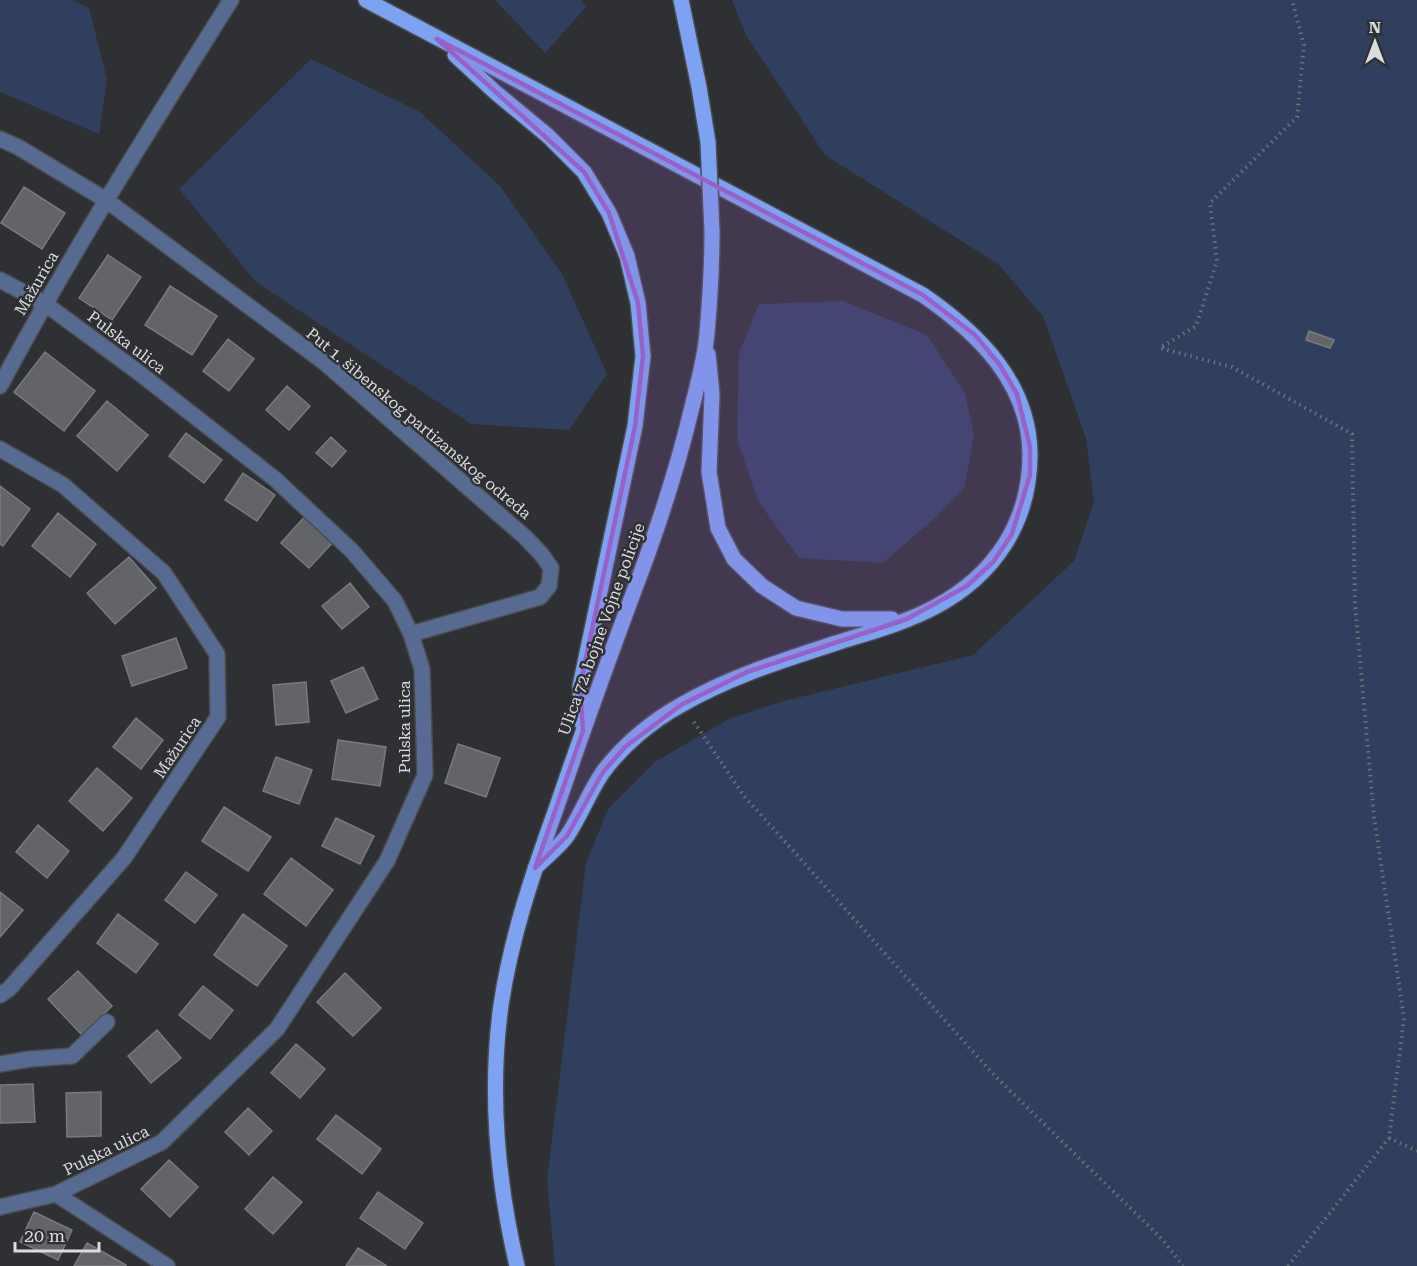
<svg xmlns="http://www.w3.org/2000/svg" width="1417" height="1266" viewBox="0 0 1417 1266" font-family="'Roboto Serif',serif">
<style>
.green{fill:#313f5f}
.building{fill:#626468;stroke:#787a7e;stroke-width:1.5}
.lines{fill:none;stroke-linecap:round;stroke-linejoin:round}
.minor-casing{stroke:#4a4c4e;stroke-width:18}
.primary-casing{stroke:#4a4c4e;stroke-width:18}
.path{stroke:#6f7174;stroke-width:4;stroke-dasharray:1.5 4.5;stroke-linecap:butt}
.minor{stroke:#576a91;stroke-width:15}
.primary{stroke:#7da2f2;stroke-width:15}
.primary-bridge-casing{stroke:#4a4c4e;stroke-width:18;stroke-linecap:butt}
.primary-bridge{stroke:#7da2f2;stroke-width:15}
.marked{fill:#9861c8;fill-opacity:0.2;stroke:#9861c8;stroke-width:4.5;stroke-linejoin:round}
.labels{text-anchor:middle;stroke-width:5;stroke-linejoin:round;paint-order:stroke}
.street-label{font-size:16px;fill:#dbdcde;stroke:#2e3033}
</style>
<rect width="100%" height="100%" fill="#2e3033"/>
<!-- green -->
<path class="green" d="M0,0H72L89,8L107,79L99,134L0,92Z
M495,0H581L586,7L545,53Z
M732,0H1417V1266H555L547,1180L586,863L608,809L656,761L729,719L780,702L973,655L1074,561L1094,502L1086,438L1043,316L998,264L825,155L746,35Z
M311,59L420,112L500,186L562,274L607,374L569,430L471,424L256,282L179,189Z
M843,301L927,335L965,393L974,435L964,488L935,518L883,563L799,558L758,501L737,439L739,353L759,304Z"/>
<!-- building -->
<path class="building" d="M24,187L65,213L42,249L1,223Z
M108,255L141,277L112,320L79,298Z
M170,286L217,316L192,355L145,325Z
M1309,331L1334,340L1330,348L1306,340Z
M228,339L254,359L229,391L203,371Z
M45,352L95,391L64,431L14,392Z
M287,386L310,406L289,430L266,410Z
M107,401L148,435L117,471L77,436Z
M186,433L222,460L204,483L169,456Z
M331,437L346,451L332,467L316,453Z
M243,473L275,495L257,521L225,500Z
M0,486L30,509L3,546L0,544Z
M58,513L96,544L70,577L32,546Z
M307,514L335,540L309,568L281,543Z
M129,557L156,588L115,624L87,593Z
M350,583L369,607L342,629L322,606Z
M176,638L187,668L132,686L122,656Z
M363,667L378,699L346,713L331,681Z
M306,682L309,722L276,725L273,685Z
M136,718L163,740L141,769L113,747Z
M338,740L386,747L380,786L332,779Z
M458,744L500,758L486,797L445,783Z
M276,757L312,770L299,804L263,791Z
M97,768L132,798L103,831L69,801Z
M224,807L271,837L248,871L202,841Z
M336,818L374,836L360,864L322,846Z
M38,825L69,851L47,878L16,852Z
M291,858L333,890L306,926L264,894Z
M186,872L217,895L195,923L165,900Z
M0,892L23,910L0,937Z
M118,914L158,944L136,973L97,943Z
M243,914L287,946L257,986L214,955Z
M78,971L112,1006L82,1035L48,999Z
M345,973L381,1008L353,1036L317,1002Z
M203,986L233,1010L210,1039L179,1015Z
M157,1030L181,1058L151,1083L128,1056Z
M296,1044L325,1069L300,1098L271,1073Z
M33,1084L35,1122L0,1123V1085Z
M101,1092V1136L67,1137L66,1093Z
M248,1108L272,1131L249,1155L225,1132Z
M336,1115L381,1149L362,1174L317,1139Z
M169,1160L198,1187L170,1217L141,1189Z
M273,1177L302,1202L273,1234L245,1209Z
M378,1192L423,1223L405,1249L360,1218Z
M34,1212L72,1230L58,1260L20,1242Z
M87,1243L126,1265V1266H74Z
M358,1248L387,1266H346Z"/>
<g class="lines">
<!-- minor casing -->
<g class="minor-casing">
<path id="minor" d="M0,139L18,147L106,200L325,363L525,537L542,555L551,568L549,586L540,597L411,634
M0,280L44,303L138,372L275,479L352,551L395,601L411,634L422,669L425,775L387,861L277,1029L162,1142L56,1194L0,1207
M0,386C71,253 151,127 231,0
M0,449L63,485L164,573L217,654L218,717L124,858L9,989L0,995
M0,1064L30,1059L72,1056L107,1022
M56,1194L167,1266"/>
</g>
<!-- primary casing -->
<g class="primary-casing">
<path id="primary" d="M366,0L923,295C978,333 1029,382 1030,454C1030,522 995,575 935,607C903,624 867,633 833,644C781,661 729,677 681,705C652,721 623,745 603,772C589,792 580,817 567,836C559,847 545,858 535,868
M681,0L699,87L708,142
M455,55L495,92L548,136L584,172L609,213L627,256L638,303L643,356L635,426L580,686L582,723
M708,354L712,394L709,472L718,528L734,559L762,586L796,608L842,619H892
M517,1266C497,1180 489,1093 501,1005C511,937 533,873 556,809C581,736 607,664 634,591C657,531 677,470 692,407C698,383 705,358 707,333C710,299 712,265 712,231"/>
</g>
<!-- path -->
<path class="path" d="M694,722L744,796L993,1074L1163,1240L1183,1266
M1389,1138L1417,1151
M1288,1266L1389,1138L1404,1018L1374,817L1355,604L1352,434L1232,367L1160,348L1196,326L1217,261L1210,203L1297,117L1304,45L1292,0"/>
<!-- minor -->
<use href="#minor" class="minor"/>
<!-- primary -->
<use href="#primary" class="primary"/>
<!-- primary-bridge casing -->
<g class="primary-bridge-casing">
<path id="primary-bridge" d="M708,142L712,231"/>
</g>
<!-- primary-bridge -->
<use href="#primary-bridge" class="primary-bridge"/>
</g>
<!-- marked area -->
<path class="marked" d="M437,39L923,295L975,335L1000,365L1017,394L1030,447V475L1012,534L994,561L967,586L907,619L747,672L681,705L625,747L603,772L567,836L535,868L583,731L580,686L635,426L643,356L638,303L609,213L584,172Z"/>
<g class="labels">
<!-- street labels -->
<g class="street-label">
<text transform="translate(36 283) rotate(-60)" y="6">Mažurica</text>
<text transform="translate(127 342) rotate(37)" y="6">Pulska ulica</text>
<text transform="translate(419 423) rotate(40)" y="6">Put 1. šibenskog partizanskog odreda</text>
<text transform="translate(601 629) rotate(-70)" y="6">Ulica 72. bojne Vojne policije</text>
<text transform="translate(404 727) rotate(-90)" y="6">Pulska ulica</text>
<text transform="translate(177 747) rotate(-56)" y="6">Mažurica</text>
<text transform="translate(106 1150) rotate(-26)" y="6">Pulska ulica</text>
</g>
</g>
<!-- north arrow -->
<g transform="translate(1375 42)" stroke="#2e3033" stroke-width="4.5" paint-order="stroke">
<path d="M0-4.5L10 22L0 15L-10 22Z" fill="#dbdcde"/>
<text y="-9" font-size="16" font-weight="bold" text-anchor="middle" fill="#dbdcde">N</text>
</g>
<!-- scale -->
<path d="M15 1242v9h84v-9" fill="none" stroke="#dbdcde" stroke-width="3"/>
<text x="24" y="1242" font-size="18" fill="#dbdcde" stroke="#2e3033" stroke-width="4.5" paint-order="stroke">20 m</text>
</svg>
